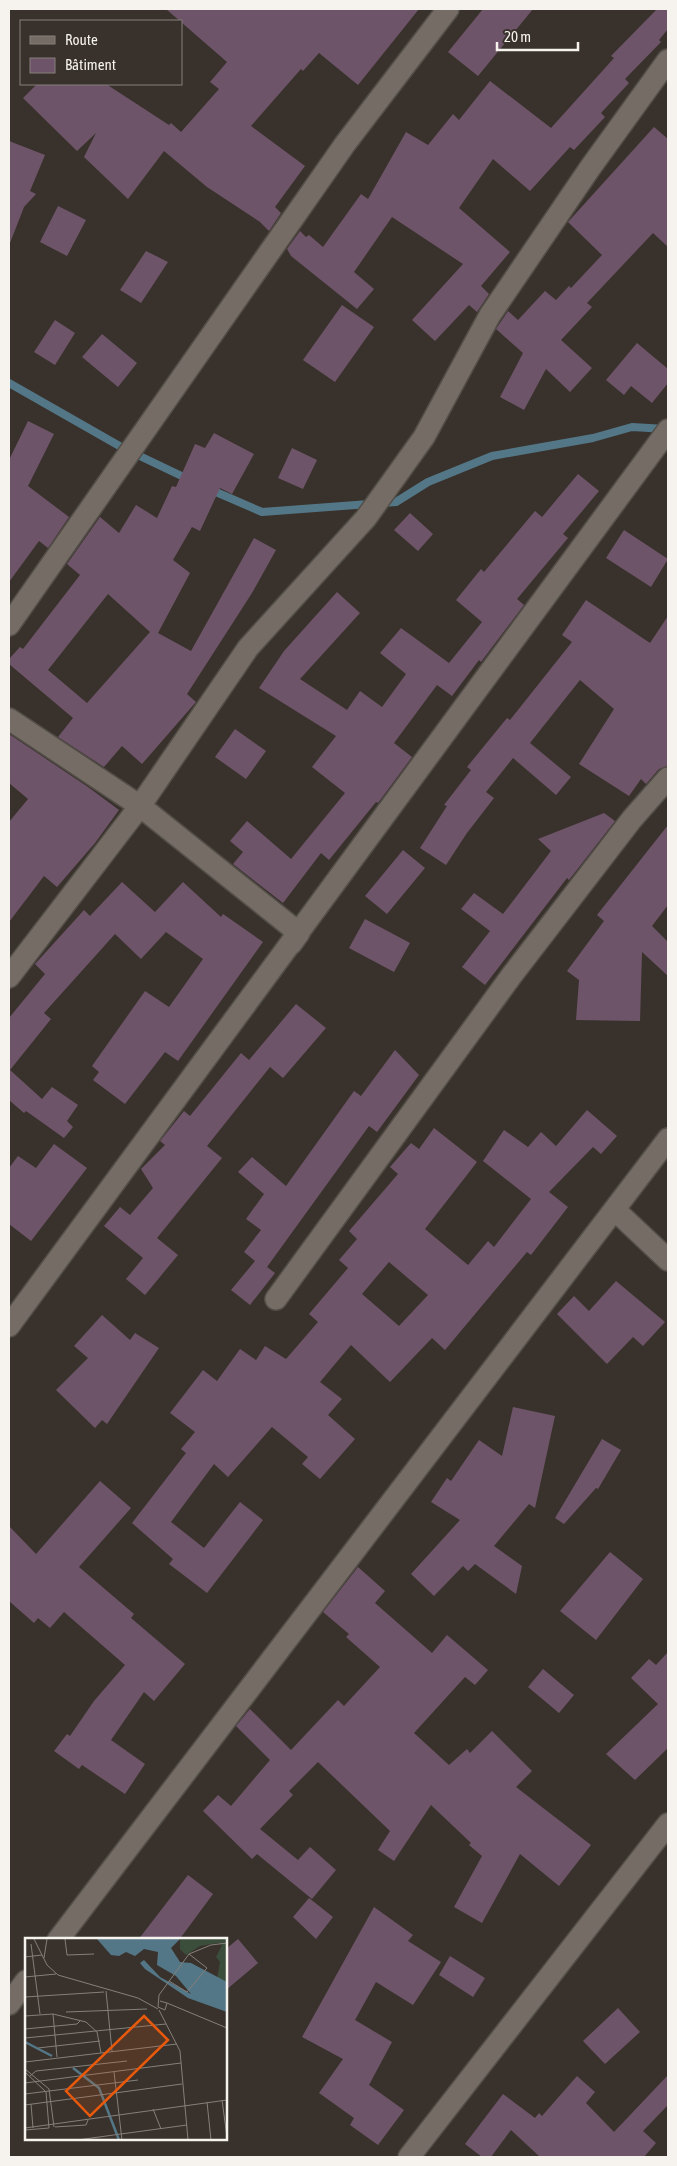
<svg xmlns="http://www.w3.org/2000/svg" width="677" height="2166" viewBox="0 0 677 2166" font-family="'Asap Condensed',sans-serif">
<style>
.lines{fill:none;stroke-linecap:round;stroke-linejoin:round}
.stream{stroke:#547787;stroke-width:8}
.building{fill:#6e5468;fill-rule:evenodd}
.minor-casing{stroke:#534e48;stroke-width:24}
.minor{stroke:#746c65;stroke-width:21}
.inset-river{fill:none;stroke:#547787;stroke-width:2.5}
.inset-road{fill:none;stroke:#857f7a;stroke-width:1}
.view{fill:#e8590c;fill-opacity:0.15;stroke:#e8590c;stroke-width:2.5}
.inset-edge{fill:none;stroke:#f6f2ee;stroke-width:2.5}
</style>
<rect width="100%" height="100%" fill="#39322c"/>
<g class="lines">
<!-- stream -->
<path class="stream" d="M9,383L123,448L190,480
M209,489L262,512L396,502L428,482L492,456L593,438L632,427L666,429"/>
</g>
<!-- building -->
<path class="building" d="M166,9H419L358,85L319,53L303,71L301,69L251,126L305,166L275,207L281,213L269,231L260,222L207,187L164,151L128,199L84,157L96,133L77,151L23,98L37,84H106L169,125L171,123L181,132L219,89L210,82L227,62Z
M483,9H533L478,76L448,52Z
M657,9H668V29L659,40L661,42L625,79L629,83L601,113L605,117L574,150L570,147L530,191L493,159L459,208L510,252L481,286L489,294L477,312L469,305L435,341L412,320L463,264L392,217L354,272L374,289L357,309L291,256L287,249L300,231L306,237L309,235L323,247L361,194L368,199L406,132L428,145L453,114L459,120L490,81L551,128L614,58L611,56Z
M654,127L668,139V247L653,233L587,303L592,307L561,340L592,368L570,392L546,369L524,410L500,397L523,353L496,329L508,311L518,320L545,291L556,300L569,286L571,288L602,255L568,222Z
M9,141L45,155L30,191L36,194L24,207L10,243Z
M58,206L86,220L67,256L40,242Z
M146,251L168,262L141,303L120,290Z
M342,305L374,327L335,382L303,360Z
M55,320L75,333L55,365L34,352Z
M102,334L137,363L118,387L82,357Z
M637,343L668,369V383L652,403L631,386L624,395L606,380Z
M28,421L54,434L28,486L69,517L48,548L39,541L9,582V460Z
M214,433L254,454L232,494L220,488L200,531L192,527L173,560L190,573L158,633L191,651L254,538L276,550L252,593L187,694L196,702L142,764L122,746L104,767L58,737L73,718L9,664V659L20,647L23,649L80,575L67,564L100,517L119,533L136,505L157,518L172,486L176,487L195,444L205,448ZM108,594L150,632L87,703L48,670Z
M292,448L317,460L303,489L278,478Z
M578,474L599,491L563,534L568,538L517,599L524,605L493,646L481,662L479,660L452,696L437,685L394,743L412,757L378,803L376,802L329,860L321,853L283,903L233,864L243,852L230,841L247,821L291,859L345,793L312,767L336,736L259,688L284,651L337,592L360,613L300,679L347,710L360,691L382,707L406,674L380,653L401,628L449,663L482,622L456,600L481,569L484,572L535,511L542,517Z
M410,513L433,534L418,551L394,530Z
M624,530L668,559L651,587L606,558Z
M586,600L650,643L668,616V766L659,769L646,784L641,779L629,796L579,764L614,709L580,680L530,743L571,777L556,795L513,758L486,792L494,798L467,833L446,865L420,848L447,806L444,805L471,770L467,767L507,718L510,720L572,642L562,635Z
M235,729L266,751L246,779L215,757Z
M9,734L88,787L119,810L95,843L57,887L44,876L9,922V822L28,799L9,783Z
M604,813L615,821L569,880L567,878L485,985L462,967L490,931L461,909L474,893L503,914L551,851L538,839Z
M668,825V905L652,926L668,942V976L642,952L640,1021L576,1020L579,980L567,971L604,921L597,915Z
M403,850L425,868L387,914L365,896Z
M122,882L155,912L183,882L221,917L223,914L263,942L178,1061L165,1052L125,1104L93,1080L99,1072L92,1066L145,991L169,1007L203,959L166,932L141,959L115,934L44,1013L51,1019L10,1070L42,1099L52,1087L78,1105L67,1121L73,1127L64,1138L26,1111L24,1113L9,1100V1018L45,974L35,964L84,910L90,916Z
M365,919L410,943L394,972L349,948Z
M296,1004L326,1028L283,1078L270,1067L207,1146L222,1158L157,1238L178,1255L145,1295L126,1279L143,1258L104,1226L120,1207L130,1215L153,1188L141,1169L165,1145L160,1141L184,1111L190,1116L241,1053L249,1060Z
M395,1050L419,1075L377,1132L369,1126L267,1267L275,1273L250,1305L231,1290L255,1261L244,1252L261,1230L246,1219L264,1194L238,1172L252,1157L286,1186L354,1091L361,1096Z
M587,1110L617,1136L601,1154L593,1147L549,1192L568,1207L531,1255L527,1252L445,1350L432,1338L390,1382L351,1345L320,1382L342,1399L328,1415L355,1439L320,1479L302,1464L308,1457L272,1427L228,1477L214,1464L171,1522L204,1548L240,1502L263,1520L207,1593L169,1564L173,1559L132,1523L186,1453L181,1449L195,1432L170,1413L203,1370L217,1381L240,1349L256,1360L265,1346L286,1359L318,1322L309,1314L348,1268L339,1260L357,1239L349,1231L398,1174L390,1167L411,1143L419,1149L434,1128L477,1162L425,1229L468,1265L488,1241L494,1247L531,1199L483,1161L504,1130L528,1147L541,1132L556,1146ZM389,1262L428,1295L399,1326L362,1294Z
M54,1144L87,1168L31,1241L9,1224V1168L18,1156L36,1168Z
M616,1281L665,1322L643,1346L633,1337L607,1364L557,1314L574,1296L589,1311Z
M102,1315L130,1340L135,1333L159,1348L107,1424L102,1420L95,1428L56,1390L88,1358L74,1346Z
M513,1407L555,1416L535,1508L529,1504L494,1546L522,1566L516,1594L475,1564L468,1571L463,1566L434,1596L411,1574L460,1520L431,1502L447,1478L451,1481L479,1440L502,1456Z
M602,1439L621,1450L598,1489L596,1488L564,1524L555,1518Z
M100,1481L131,1508L79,1567L134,1614L131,1618L185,1664L154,1701L144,1692L111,1740L145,1764L125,1794L82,1765L79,1769L54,1751L67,1734L70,1736L94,1701L125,1665L64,1612L50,1628L38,1618L34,1623L9,1601V1526L36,1554Z
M610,1552L643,1579L596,1640L560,1611Z
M358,1567L385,1591L375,1603L432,1653L447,1635L488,1670L475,1685L465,1677L414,1733L449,1765L467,1749L470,1753L492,1731L532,1771L516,1787L591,1845L559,1886L520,1854L482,1923L454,1907L482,1856L469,1845L471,1843L431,1805L394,1861L378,1850L390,1831L318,1762L289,1791L293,1795L260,1829L298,1860L310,1847L336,1870L312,1899L257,1854L252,1859L203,1811L218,1795L231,1806L270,1760L236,1726L250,1709L291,1750L338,1700L344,1706L380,1667L346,1637L349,1634L323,1612Z
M668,1652V1748L635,1780L606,1754L658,1704L631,1678L649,1659L656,1665Z
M543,1669L574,1695L559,1713L528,1687Z
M188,1875L213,1894L179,1940H138Z
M309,1898L333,1917L316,1939L293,1917Z
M374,1907L413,1935L408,1941L441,1962L413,2005L376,1982L355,2020L392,2042L369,2085L404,2110L378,2145L350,2125L354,2118L319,2093L343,2059L302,2037Z
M238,1939L258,1963L226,1990V1949Z
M450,1956L485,1978L473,1997L439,1975Z
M618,2008L640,2032L605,2064L583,2041Z
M668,2075V2105L643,2131L656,2143L644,2157H540L511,2130L491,2157H482L465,2144L503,2094L535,2118L539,2113L542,2116L577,2076L595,2092L586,2103L614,2132Z"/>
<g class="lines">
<!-- minor casing -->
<g class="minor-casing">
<path id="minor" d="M9,625L345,144L448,9
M9,719L140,806L299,933L291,944
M9,977L140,806L248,648L366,518L424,437L490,315L590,168L668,60
M615,1210L668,1260
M276,1299L512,975L632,819L668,778
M9,1326L668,430
M58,1940L668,1139
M9,2004L26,1981
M409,2157L668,1824"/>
</g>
<!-- minor -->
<use href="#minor" class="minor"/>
</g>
<!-- overview -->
<g transform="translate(25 1938)">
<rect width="202" height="202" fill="#39322c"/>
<path d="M155,1H202V45L192,41L195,24L191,19L197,7L193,5L175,8L161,17L155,11Z" fill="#3b4d3b"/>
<path d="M72,1H155L146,10L155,24L166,25L202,44V74L163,60L120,31L115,25L119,22L135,39L166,56L151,38L132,27L133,14L119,11L110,18L101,14L94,18L86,17Z" fill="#547787"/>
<path class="inset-river" d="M0,104L27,118M48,130L74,150L94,202"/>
<path class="inset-road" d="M9,1L22,27L33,37L113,60L133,71M40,1L42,17L69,16M6,6L15,76M0,19L17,17M19,20L22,1M0,39L31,36M144,43L162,54L182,30L164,16M81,53L87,113M0,59L79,54M135,63L142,65L140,72L133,69L134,57L164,16L186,7L202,5M142,65L202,90M134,72L155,113L163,202M41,74L122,71M28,76L32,119M0,78L28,76L61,84L72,94L76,115M0,91L52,86L55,83M0,100L141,86M13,110L75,103M0,124L152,106M0,131L24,151L29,189M0,134L21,154L24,190M89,134L97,202M5,138L11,133L102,123M0,145L156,125M0,156L113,142M197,162L202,199M182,164L186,202M6,166L8,190M0,167L157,146M128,171L136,191M30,189L61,187L63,182M0,190L202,162M0,192L24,190M52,202L162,187"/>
<path class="view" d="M119,78L143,102L65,178L41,153Z"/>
<rect width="202" height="202" class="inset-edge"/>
</g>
<!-- border -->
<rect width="677" height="2166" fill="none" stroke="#f6f2ee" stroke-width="20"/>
<!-- legend -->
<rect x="20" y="20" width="162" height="65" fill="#39322c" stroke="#857f7a"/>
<rect x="30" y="36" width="25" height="8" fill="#746c65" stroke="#857f7a"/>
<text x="65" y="45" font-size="15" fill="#f6f2ee">Route</text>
<rect x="30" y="58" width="25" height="15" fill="#6e5468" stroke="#857f7a"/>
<text x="65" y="70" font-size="15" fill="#f6f2ee">Bâtiment</text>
<!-- scale -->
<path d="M497 42v8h81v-8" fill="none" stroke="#f6f2ee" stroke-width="2.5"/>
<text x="504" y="42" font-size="15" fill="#f6f2ee" stroke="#39322c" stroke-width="4" paint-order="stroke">20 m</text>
</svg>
